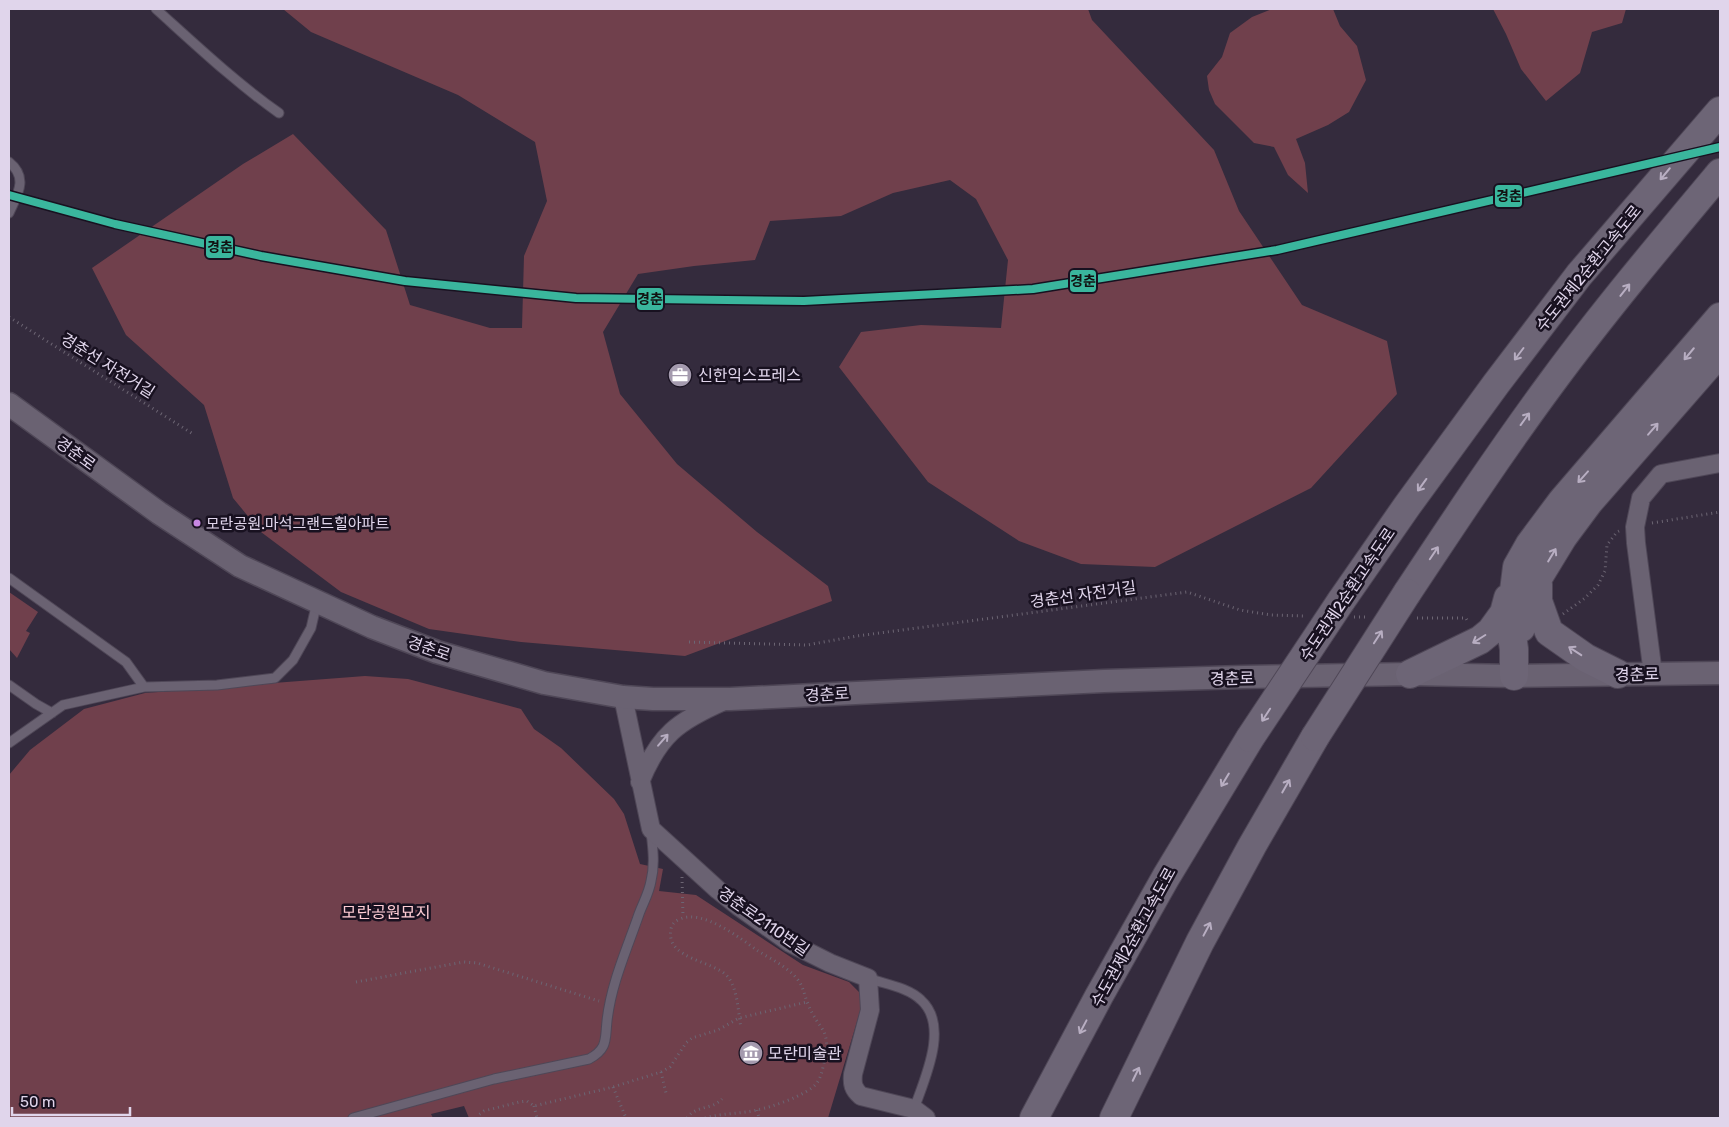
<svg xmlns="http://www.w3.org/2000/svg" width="1729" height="1127" viewBox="0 0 1729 1127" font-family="Rubik,'Noto Sans KR',sans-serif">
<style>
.green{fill:#70404c}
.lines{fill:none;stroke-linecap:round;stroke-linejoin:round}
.service-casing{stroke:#4f4757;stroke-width:11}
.minor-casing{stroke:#4f4757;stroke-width:20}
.tertiary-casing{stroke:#4f4757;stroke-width:25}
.motorway-casing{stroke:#4f4757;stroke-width:30}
.path{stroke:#6c6573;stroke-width:3;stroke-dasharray:1 4;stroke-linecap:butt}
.service{stroke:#6a6272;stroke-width:9}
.minor{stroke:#6a6272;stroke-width:18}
.tertiary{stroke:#6a6272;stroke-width:22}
.motorway{stroke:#6d6576;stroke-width:28}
.motorway-bridge-casing{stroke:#4f4757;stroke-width:30;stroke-linecap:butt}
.motorway-bridge{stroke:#6d6576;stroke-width:28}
.rail-1-casing{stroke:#181120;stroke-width:11}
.rail-1{stroke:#3ab69d;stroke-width:8}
.oneway{stroke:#b8aec2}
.oneway2{stroke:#b7adc1}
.bus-dot{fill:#c787e3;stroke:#181120;stroke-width:2}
.labels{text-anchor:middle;stroke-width:5;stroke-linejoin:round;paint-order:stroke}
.bus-label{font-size:15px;fill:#e0d5eb;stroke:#181120;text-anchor:start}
.street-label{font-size:16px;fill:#e0d5eb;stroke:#181120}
.poi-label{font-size:16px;fill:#e0d5eb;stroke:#181120;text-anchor:start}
.park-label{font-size:16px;fill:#feccd4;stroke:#181120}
.line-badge{stroke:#181120;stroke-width:2}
.pale-badge-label{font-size:14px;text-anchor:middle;font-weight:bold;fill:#111}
</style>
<rect width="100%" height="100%" fill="#342b3d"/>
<!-- green -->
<path class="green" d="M283,9H1088L1092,20L1214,150L1239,211L1302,305L1387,341L1397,394L1311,488L1155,567L1081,564L1019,541L928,482L839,367L861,332L921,325L1001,328L1008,260L976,199L950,180L893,193L841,216L770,221L755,260L694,266L638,274L603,332L620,394L677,464L757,532L828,586L832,601L685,656L521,642L429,629L341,592L261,532L233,498L204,405L126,335L92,268L243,164L293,134L386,230L410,305L490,328H522L524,256L547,201L535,142L458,95L311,32Z
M1272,9H1333L1340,26L1357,46L1366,80L1349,112L1328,125L1296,139L1305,163L1308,193L1288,175L1274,147L1254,143L1215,104L1209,90L1207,76L1222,57L1230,33L1252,17Z
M1493,9H1626L1622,23L1592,32L1580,73L1546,101L1521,69L1506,34Z
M9,592L38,612L26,631L30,633L17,658L9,649Z
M365,676L408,679L521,709L534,729L561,748L614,799L624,814L640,864L663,869L659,891L696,895L803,965L849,982L859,992L862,1005L828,1118H469L464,1106L431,1114L433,1118H9V775L30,750L84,709L145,693Z"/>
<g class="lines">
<!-- service casing -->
<g class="service-casing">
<path id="service" d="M156,9C196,45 235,82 279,113
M9,162C29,178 17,195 9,213
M9,578L126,662L144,687
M9,685L36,704L52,713
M9,743L63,705L144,687L217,685L275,678L293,660L311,628L317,602
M868,978C884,984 908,987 921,1000C950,1026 924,1080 914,1109
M353,1118L494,1079L589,1059C608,1049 605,1039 607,1021C611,984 627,949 639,914C643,903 649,893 651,881C655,865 653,849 651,832"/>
</g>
<!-- minor casing -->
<g class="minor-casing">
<path id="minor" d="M1653,674L1636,543L1635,527L1641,498L1661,474L1720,463
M623,697L651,829L718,890L738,906L790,943L830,963L868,978L870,1010L853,1074C852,1084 853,1089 861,1096L914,1109L926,1118
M640,782C659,735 678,721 724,701"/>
</g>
<!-- tertiary casing -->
<g class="tertiary-casing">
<path id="tertiary" d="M9,404L159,513L240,566L372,627L437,652L544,683L623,697L653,699H730L1104,681L1243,677L1410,674L1514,676L1720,673"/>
</g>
<!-- motorway casing -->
<g class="motorway-casing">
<path id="motorway" d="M1538,584V601L1549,632L1586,658L1618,674
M1407,593C1454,522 1501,451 1552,382C1605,310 1663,241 1720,173
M1341,601L1407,506L1496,384L1579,275L1720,111
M1521,628L1538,578L1563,537L1589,502L1720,352
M1410,674L1480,640L1491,631L1504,613L1508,598
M1514,676V649L1510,623L1517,567L1530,544L1562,501L1720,317
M1034,1118L1099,996L1166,877L1250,738
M1114,1118L1200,942L1252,846L1315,737"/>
</g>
<!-- path -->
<path class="path" d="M9,317L193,434
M1652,523L1720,512
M1563,614L1585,598L1598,585L1605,571L1607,545L1617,532L1619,531
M1354,617H1368
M1417,618H1466L1468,622
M689,642L807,645L857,636L1187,592L1240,610L1271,615L1305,616
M682,877L683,917
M356,982L447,965L464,962L477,963L599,1001
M661,1072L666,1093
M613,1087L626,1118
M534,1106L537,1118
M757,1110L759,1118
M477,1118V1116L484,1111L519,1102L527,1101L534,1106L613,1087L661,1072L670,1067L686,1043L692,1038L718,1030L739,1018L807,1002
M687,1118C696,1105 712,1110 722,1099
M705,1118C722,1113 740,1114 757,1110C772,1107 807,1095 816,1084C821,1078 822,1071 824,1063C832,1027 819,1032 808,1004C804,995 804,988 798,980C788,967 771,959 758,951C740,938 703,909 680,919C675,921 672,924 671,929C665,960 714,960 728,977C738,990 738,1012 741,1028"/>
<!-- service -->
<use href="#service" class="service"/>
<!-- minor -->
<use href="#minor" class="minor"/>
<!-- tertiary -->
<use href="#tertiary" class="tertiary"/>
<!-- motorway -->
<use href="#motorway" class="motorway"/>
<!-- motorway-bridge casing -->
<g class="motorway-bridge-casing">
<path id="motorway-bridge" d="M1315,737L1407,593
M1250,738L1341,601"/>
</g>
<!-- motorway-bridge -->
<use href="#motorway-bridge" class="motorway-bridge"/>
<!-- rail-1 casing -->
<g class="rail-1-casing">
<path id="rail-1" d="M9,195L115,224L261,256L405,281L576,298L804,301L1033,289L1277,250L1720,147"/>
</g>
<!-- rail-1 -->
<use href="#rail-1" class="rail-1"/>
</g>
<!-- one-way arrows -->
<defs><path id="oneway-shaft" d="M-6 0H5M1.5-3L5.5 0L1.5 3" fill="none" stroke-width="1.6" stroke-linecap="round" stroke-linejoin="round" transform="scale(1.25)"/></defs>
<g class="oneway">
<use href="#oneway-shaft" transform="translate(1665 174) rotate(130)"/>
<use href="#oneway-shaft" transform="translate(1625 290) rotate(-52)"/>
<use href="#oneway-shaft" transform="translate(1519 354) rotate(127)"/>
<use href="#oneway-shaft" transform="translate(1689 354) rotate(130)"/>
<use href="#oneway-shaft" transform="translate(1525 419) rotate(-54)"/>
<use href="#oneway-shaft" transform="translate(1653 429) rotate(-49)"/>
<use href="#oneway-shaft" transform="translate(1583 477) rotate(132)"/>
<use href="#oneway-shaft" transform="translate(1422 485) rotate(126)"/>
<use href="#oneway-shaft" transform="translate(1434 553) rotate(-56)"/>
<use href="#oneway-shaft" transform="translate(1552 555) rotate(-59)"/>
<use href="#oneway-shaft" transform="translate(1378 637) rotate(-57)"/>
<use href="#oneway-shaft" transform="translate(1479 639) rotate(148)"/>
<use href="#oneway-shaft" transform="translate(1575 651) rotate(-147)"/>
<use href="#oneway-shaft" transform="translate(1266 715) rotate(123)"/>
<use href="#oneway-shaft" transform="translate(1225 780) rotate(121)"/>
<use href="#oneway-shaft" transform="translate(1286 786) rotate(-60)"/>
<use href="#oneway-shaft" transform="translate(1207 929) rotate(-62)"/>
<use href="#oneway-shaft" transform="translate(1083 1027) rotate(118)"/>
<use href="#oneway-shaft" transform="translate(1136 1074) rotate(-64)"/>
</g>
<use class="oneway2" href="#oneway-shaft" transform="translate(663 740) rotate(-49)"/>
<!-- icons -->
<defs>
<g id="office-disc" transform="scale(1.25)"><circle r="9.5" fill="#a49aae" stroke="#181120"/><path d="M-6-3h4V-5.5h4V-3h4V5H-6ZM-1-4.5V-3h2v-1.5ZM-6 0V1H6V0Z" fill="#fff"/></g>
<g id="museum-disc" transform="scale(1.25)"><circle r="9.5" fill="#a49aae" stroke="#181120"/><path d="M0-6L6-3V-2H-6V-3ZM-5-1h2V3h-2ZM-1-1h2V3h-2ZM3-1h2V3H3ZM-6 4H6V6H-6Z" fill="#fff"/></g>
</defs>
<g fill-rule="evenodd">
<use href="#office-disc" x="680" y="375"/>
<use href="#museum-disc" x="751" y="1053"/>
</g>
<!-- markers -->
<circle class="bus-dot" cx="197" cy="523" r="4.5"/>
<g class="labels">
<!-- bus labels -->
<g class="bus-label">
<text x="206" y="529">모란공원.마석그랜드힐아파트</text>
</g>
<!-- street labels -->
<g class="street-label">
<text transform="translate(1588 268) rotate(-51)" y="6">수도권제2순환고속도로</text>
<text transform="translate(108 365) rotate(32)" y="6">경춘선 자전거길</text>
<text transform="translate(76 453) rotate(36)" y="6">경춘로</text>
<text transform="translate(1083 594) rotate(-8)" y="6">경춘선 자전거길</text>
<text transform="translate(1347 594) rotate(-56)" y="6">수도권제2순환고속도로</text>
<text transform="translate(429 648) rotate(19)" y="6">경춘로</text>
<text transform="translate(1637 674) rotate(-1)" y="6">경춘로</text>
<text transform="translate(1232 678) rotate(-1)" y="6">경춘로</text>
<text transform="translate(827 694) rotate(-3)" y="6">경춘로</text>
<text transform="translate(764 921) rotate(35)" y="6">경춘로2110번길</text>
<text transform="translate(1133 937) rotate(-61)" y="6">수도권제2순환고속도로</text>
</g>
<!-- poi labels -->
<g class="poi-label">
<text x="698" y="381">신한익스프레스</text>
<text x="768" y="1059">모란미술관</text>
</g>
<!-- park labels -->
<g class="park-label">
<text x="386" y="918">모란공원묘지</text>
</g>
</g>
<g class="line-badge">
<rect x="1494" y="184" width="29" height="24" rx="5" fill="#3ab69d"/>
<rect x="205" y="235" width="29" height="24" rx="5" fill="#3ab69d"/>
<rect x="1069" y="269" width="28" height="24" rx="5" fill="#3ab69d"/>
<rect x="636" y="287" width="28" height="24" rx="5" fill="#3ab69d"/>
</g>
<g class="pale-badge-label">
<text x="1509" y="201">경춘</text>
<text x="220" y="252">경춘</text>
<text x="1083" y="286">경춘</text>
<text x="650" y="304">경춘</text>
</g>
<!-- border -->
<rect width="1729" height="1127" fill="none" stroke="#e0d5eb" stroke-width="20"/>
<!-- scale -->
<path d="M12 1107v8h118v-8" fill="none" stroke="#e0d5eb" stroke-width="2.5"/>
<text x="20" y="1107" font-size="15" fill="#e0d5eb" stroke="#181120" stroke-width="4" paint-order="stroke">50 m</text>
</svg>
